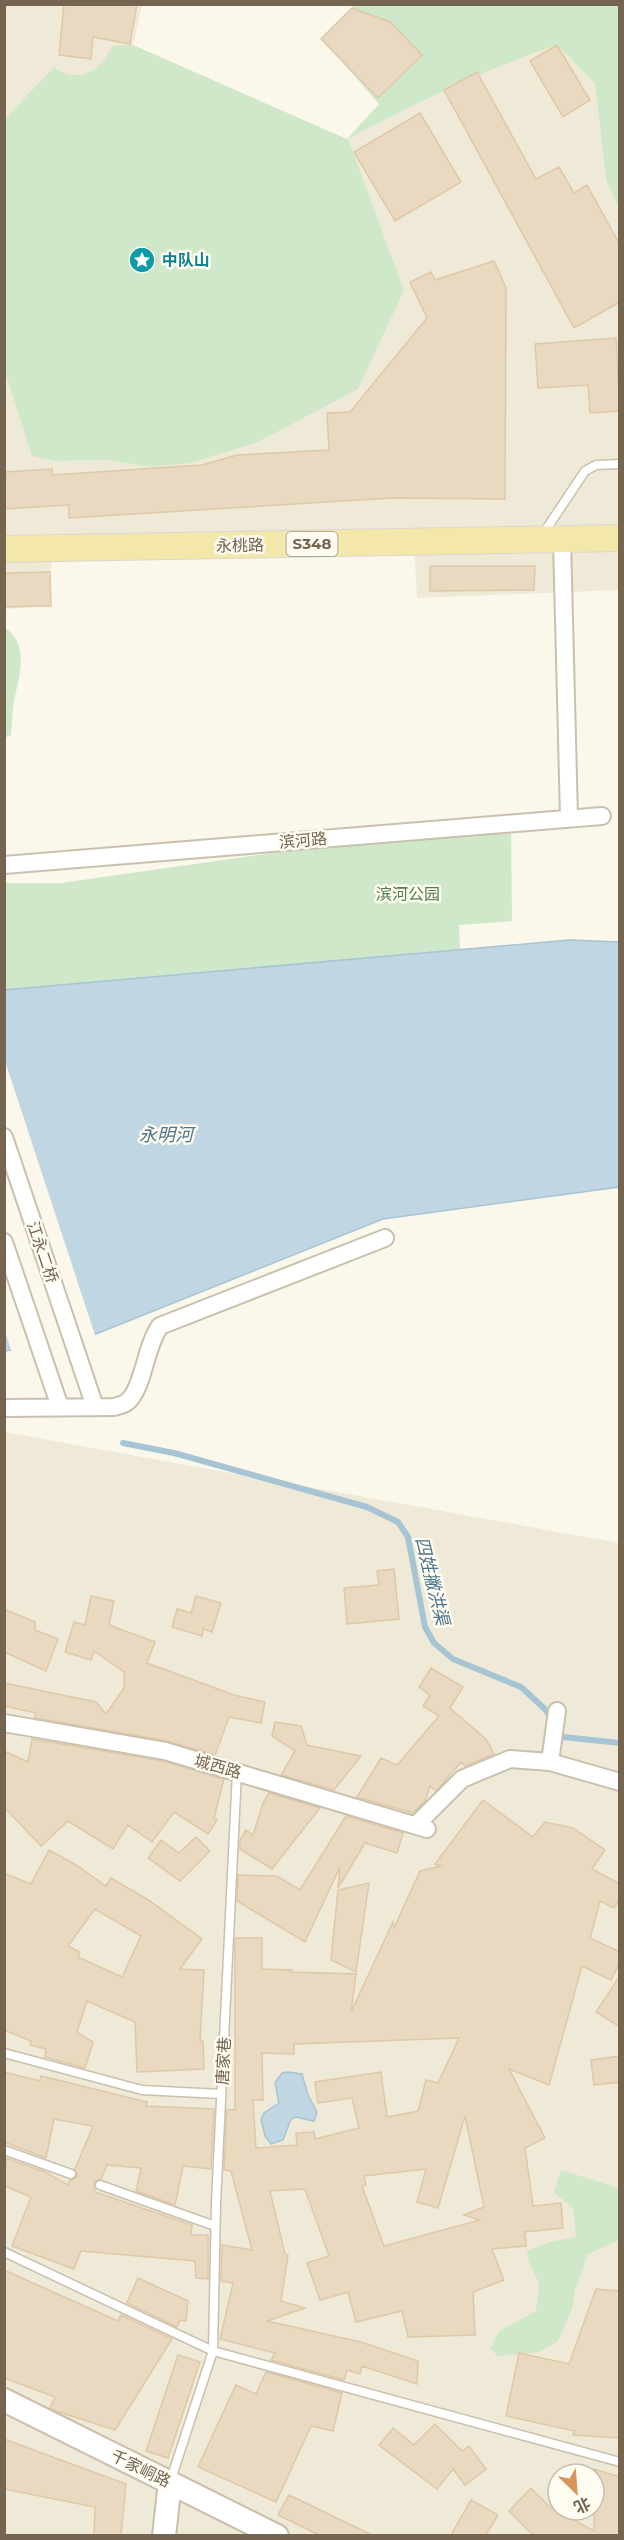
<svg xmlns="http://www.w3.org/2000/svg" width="624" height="2540" viewBox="0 0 624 2540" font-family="Montserrat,'Noto Sans SC',sans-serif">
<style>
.residential{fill:#efe9d7;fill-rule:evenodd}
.green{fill:#d0e8ca}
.water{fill:#c0d7e3;stroke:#a7c4d4;stroke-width:1.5}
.pier{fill:#fbf8eb}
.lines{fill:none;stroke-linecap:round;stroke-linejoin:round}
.stream{stroke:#a7c4d4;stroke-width:6}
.building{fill:#e9d9c0;stroke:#dfc8a6;stroke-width:1.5;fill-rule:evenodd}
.service-casing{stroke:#cac0ae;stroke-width:11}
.minor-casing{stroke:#cac0ae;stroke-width:20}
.secondary-casing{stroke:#cbbfaa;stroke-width:26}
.primary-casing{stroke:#dbd7d2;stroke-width:28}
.service{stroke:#fff;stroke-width:8}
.minor{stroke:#fff;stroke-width:16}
.secondary{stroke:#fff;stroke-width:22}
.primary{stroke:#f3e7aa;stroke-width:26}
.labels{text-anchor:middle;stroke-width:5;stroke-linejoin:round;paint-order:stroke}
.shield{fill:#fefbf1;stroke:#9d9180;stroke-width:1.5}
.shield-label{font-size:15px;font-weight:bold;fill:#746450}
.culture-label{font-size:16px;font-weight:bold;fill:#0d838f;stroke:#fefbf1;text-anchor:start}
.street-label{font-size:16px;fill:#746450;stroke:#fefbf1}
.park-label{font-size:16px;fill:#507e4c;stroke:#fefbf1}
.water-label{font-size:18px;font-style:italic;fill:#4e758c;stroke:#fefbf1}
</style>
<rect width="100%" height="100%" fill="#fbf8eb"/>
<!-- residential -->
<path class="residential" d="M5,5H142L127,72L5,147Z
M557,45L595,84L606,180L619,208V590L417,598L414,542L55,549L50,572L51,606L5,609L4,369L57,461L105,460L150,467L190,462L256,443L404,290L347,139L444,90L510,61Z
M4,1432L619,1543V2535H5ZM558,2474H594V2510H558Z"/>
<!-- green -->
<path class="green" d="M354,5H619V208L606,180L595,84L557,45C484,69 416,104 348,139L404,290L358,389L256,443L190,463L150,467L105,460L57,461L32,456L5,372L4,120L54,67C67,78 86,78 99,66C104,61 108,52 113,46L133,45L347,139L379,104L321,38Z
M5,628C31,644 18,679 14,702C12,713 12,725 11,735L5,738Z
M511,823L512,921L459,925L460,950L5,990V883H61L433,830Z
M561,2170L619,2188V2240L588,2254L575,2290L572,2309L558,2341L539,2352L497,2356L491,2348L499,2331L536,2311L539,2284L528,2260L527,2251L550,2242L576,2237L573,2208L554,2192Z"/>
<!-- water -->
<path class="water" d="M569,940L619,942V1187L383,1219L81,1340L5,1351L4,990Z
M288,2072L302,2074L308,2095L317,2112L314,2121L296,2117L291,2119L283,2140L271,2144L265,2136L261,2119L264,2113L279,2103L275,2083L282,2073Z"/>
<!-- pier -->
<path class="pier" d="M5,1061L96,1338L82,1343L12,1353L4,1328Z"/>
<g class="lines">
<!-- stream -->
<path class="stream" d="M123,1443L174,1453L367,1507L398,1522L408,1537L425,1627L434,1643L453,1659L521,1687L546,1710L551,1719
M558,1730L563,1737L620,1743"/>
</g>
<!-- building -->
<path class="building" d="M64,4H137L130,44L93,37L91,59L59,55Z
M352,8L390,22L422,55L378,98L321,39Z
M557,45L590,100L563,117L530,61Z
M477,72L536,179L559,167L574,193L587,185L620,245V302L574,328L444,90Z
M420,113L461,182L395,221L354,152Z
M148,247L157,261L141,270L132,256Z
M494,261L506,288L505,499L392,498L69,518V505L4,509L6,472L52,469V475L202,465L237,455L329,450L327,413L350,412L427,318L410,282L431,272L435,280Z
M616,338L620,411L590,413L588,385L538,388L535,344Z
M430,566H535L534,590L430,591Z
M50,572L51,606L4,607V573Z
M394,1569L399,1619L347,1624L344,1588L379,1585L377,1571Z
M91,1596L114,1601L109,1625L155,1642L147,1663L234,1695L265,1702L261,1723L229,1717L215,1755L167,1741L35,1718L36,1713L4,1706V1683L96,1702L106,1714L124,1688V1672L94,1651L91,1660L65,1652L74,1622L85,1625Z
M196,1596L221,1603L212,1632L203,1629L202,1636L172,1627L177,1609L191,1613Z
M4,1609L35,1622V1630L58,1639L46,1671L4,1652Z
M431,1668L463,1687L450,1708L486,1739L494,1754L465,1766L461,1762L436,1791L430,1786L425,1801L413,1813L357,1797L381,1758L397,1765L439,1716L423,1706L430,1695L419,1687Z
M275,1722L301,1726L307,1745L361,1756L334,1790L281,1775L295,1751L272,1736Z
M32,1739L163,1761L224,1779L214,1818L217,1820L208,1834L174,1812L152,1842L128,1825L113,1849L68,1821L41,1846L4,1807V1751L28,1762Z
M269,1793L320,1808L272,1869L240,1849V1840L246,1830L253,1835L263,1803Z
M483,1800L533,1837L545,1822L573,1828L605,1850L592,1869L620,1884V1898L614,1908L600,1901L590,1938L620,1952V1962L611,1980L582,1966L549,2085L509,2069L545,2138L525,2148L533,2206L561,2203L563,2228L525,2232L526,2246L492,2249L504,2280L473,2292L475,2335L408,2337L402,2311L356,2322L348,2292L320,2300L307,2263L329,2256L305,2189L270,2191L285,2254L288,2255L281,2301L305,2308L267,2321L361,2342L418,2361L417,2384L362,2366L360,2374L347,2370L344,2380L271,2360L275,2353L220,2339L233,2283L221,2281L222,2245L252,2250L231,2171L224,2170L227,2110H235V1938H262V1969L292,1970L291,1972L356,1974L351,2012L393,1922L394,1928L420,1871L441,1866L435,1864ZM459,2038L438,2083L426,2080L418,2111L387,2117L381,2072L315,2082L318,2103L352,2098L359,2128L315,2139L314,2132L296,2133L297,2145L256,2148L253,2100H263L262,2053L294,2054V2044ZM465,2116L484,2207L464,2215L480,2220L384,2246L362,2186L366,2185L364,2176L426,2169L417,2202L438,2208Z
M346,1816L403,1833L397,1853L365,1843L338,1888L340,1867L305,1942L237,1901L238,1875L277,1876L300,1890Z
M196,1837L210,1851L180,1881L148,1858L161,1840L179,1853Z
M49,1850L76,1865L106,1886L111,1878L147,1899L202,1939L180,1969L204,1970L200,2041H203L204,2069L137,2072L135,2022L87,2001L77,2032L93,2042L85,2068L45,2057L46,2049L30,2045L31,2041L4,2030V1873L31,1884ZM95,1909L141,1936L122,1977L78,1957L80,1952L68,1946Z
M369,1883L356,1972L331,1960L338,1890Z
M620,1976V2027L596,2012Z
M620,2056V2082L594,2085L591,2060Z
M4,2072L40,2081L41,2076L147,2102L146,2106L214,2109L211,2169L183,2166L175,2205L136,2191L141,2168L107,2165L101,2179L95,2181L94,2186L95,2192L192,2225L191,2235H208V2279L196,2278L195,2261L81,2251L74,2269L12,2246L31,2197L4,2186L6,2158L45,2172L68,2185L70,2180L77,2177L75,2169L93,2126L54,2119L46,2158L4,2142Z
M4,2270L118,2321L121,2315L172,2339L115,2430L56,2411L50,2408L55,2397L4,2378Z
M138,2278L188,2301L186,2321L180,2320L177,2327L127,2303Z
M596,2289L620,2291V2438L573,2435L575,2431L506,2416L519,2353L569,2364Z
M178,2355L200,2362L168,2458L146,2451Z
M266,2372L342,2393L333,2431L311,2426L276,2502L198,2467L236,2385L256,2394Z
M435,2424L462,2451L469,2446L486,2469L465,2485L453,2469L437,2489L379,2445L393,2428L414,2445Z
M4,2439L126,2484L121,2535H94L95,2507L4,2489Z
M594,2469L620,2477V2535H533L509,2511L531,2488L550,2507L594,2531Z
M289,2495L372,2535H319L278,2515Z
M471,2500L498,2515L486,2535H451Z"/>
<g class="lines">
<!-- service casing -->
<g class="service-casing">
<path id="service" d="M543,534L585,471L596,465L620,464
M4,2053L142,2090L221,2094
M4,2150L71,2174
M100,2185L215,2226
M4,2252L213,2351L216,2203L237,1772
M170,2482L213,2351L620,2462"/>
</g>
<!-- minor casing -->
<g class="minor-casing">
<path id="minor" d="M562,539L569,818
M4,865L602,816
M4,1137L95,1407
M4,1242L60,1407
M4,1408L114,1407C121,1405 127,1404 131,1398C145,1379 145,1348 160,1326L385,1238
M4,1723L165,1751L427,1829
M550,1762L557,1711
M416,1825L462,1779L510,1759L550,1762L620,1782"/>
</g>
<!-- secondary casing -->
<g class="secondary-casing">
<path id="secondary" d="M4,2400L277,2536
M164,2536L170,2482"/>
</g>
<!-- primary casing -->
<g class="primary-casing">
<path id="primary" d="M4,549L620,538"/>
</g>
<!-- service -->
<use href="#service" class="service"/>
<!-- minor -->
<use href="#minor" class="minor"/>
<!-- secondary -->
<use href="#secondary" class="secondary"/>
<!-- primary -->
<use href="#primary" class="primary"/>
</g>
<!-- icons -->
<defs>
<g id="sight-disc" transform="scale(1.35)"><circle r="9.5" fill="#0f9aa8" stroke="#fefbf1"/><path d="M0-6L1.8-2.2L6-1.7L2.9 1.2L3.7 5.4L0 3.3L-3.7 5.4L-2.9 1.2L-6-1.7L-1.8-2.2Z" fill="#fff"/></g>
</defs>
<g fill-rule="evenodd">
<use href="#sight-disc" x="142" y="260"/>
</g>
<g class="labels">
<!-- shield labels -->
<rect class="shield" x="286.5" y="532" width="51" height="24" rx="4.5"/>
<g class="shield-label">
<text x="312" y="549">S348</text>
</g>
<!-- culture labels -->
<g class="culture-label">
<text x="162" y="266">中队山</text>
</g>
<!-- street labels -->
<g class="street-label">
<text transform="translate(240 545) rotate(-1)" y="6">永桃路</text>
<text transform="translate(303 840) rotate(-5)" y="6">滨河路</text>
<text transform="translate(43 1252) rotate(71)" y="6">江永二桥</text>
<text transform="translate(218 1766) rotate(16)" y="6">城西路</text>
<text transform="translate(223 2061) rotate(-87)" y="6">唐家巷</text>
<text transform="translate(141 2468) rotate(26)" y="6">千家峒路</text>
</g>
<!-- park labels -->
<g class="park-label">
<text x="408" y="900">滨河公园</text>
</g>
<!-- water labels -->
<g class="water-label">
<text x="166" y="1141">永明河</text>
<text transform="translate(432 1581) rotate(76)" y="6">四姓撇洪渠</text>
</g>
</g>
<!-- border -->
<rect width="624" height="2540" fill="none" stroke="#746450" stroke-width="12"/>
<!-- north arrow -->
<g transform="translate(576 2492) rotate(155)"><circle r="28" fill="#fefbf1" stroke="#c7bfb1" stroke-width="1.5"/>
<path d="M0-4.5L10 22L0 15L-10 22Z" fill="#d9925b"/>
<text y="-9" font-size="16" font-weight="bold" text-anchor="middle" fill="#746450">北</text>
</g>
</svg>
